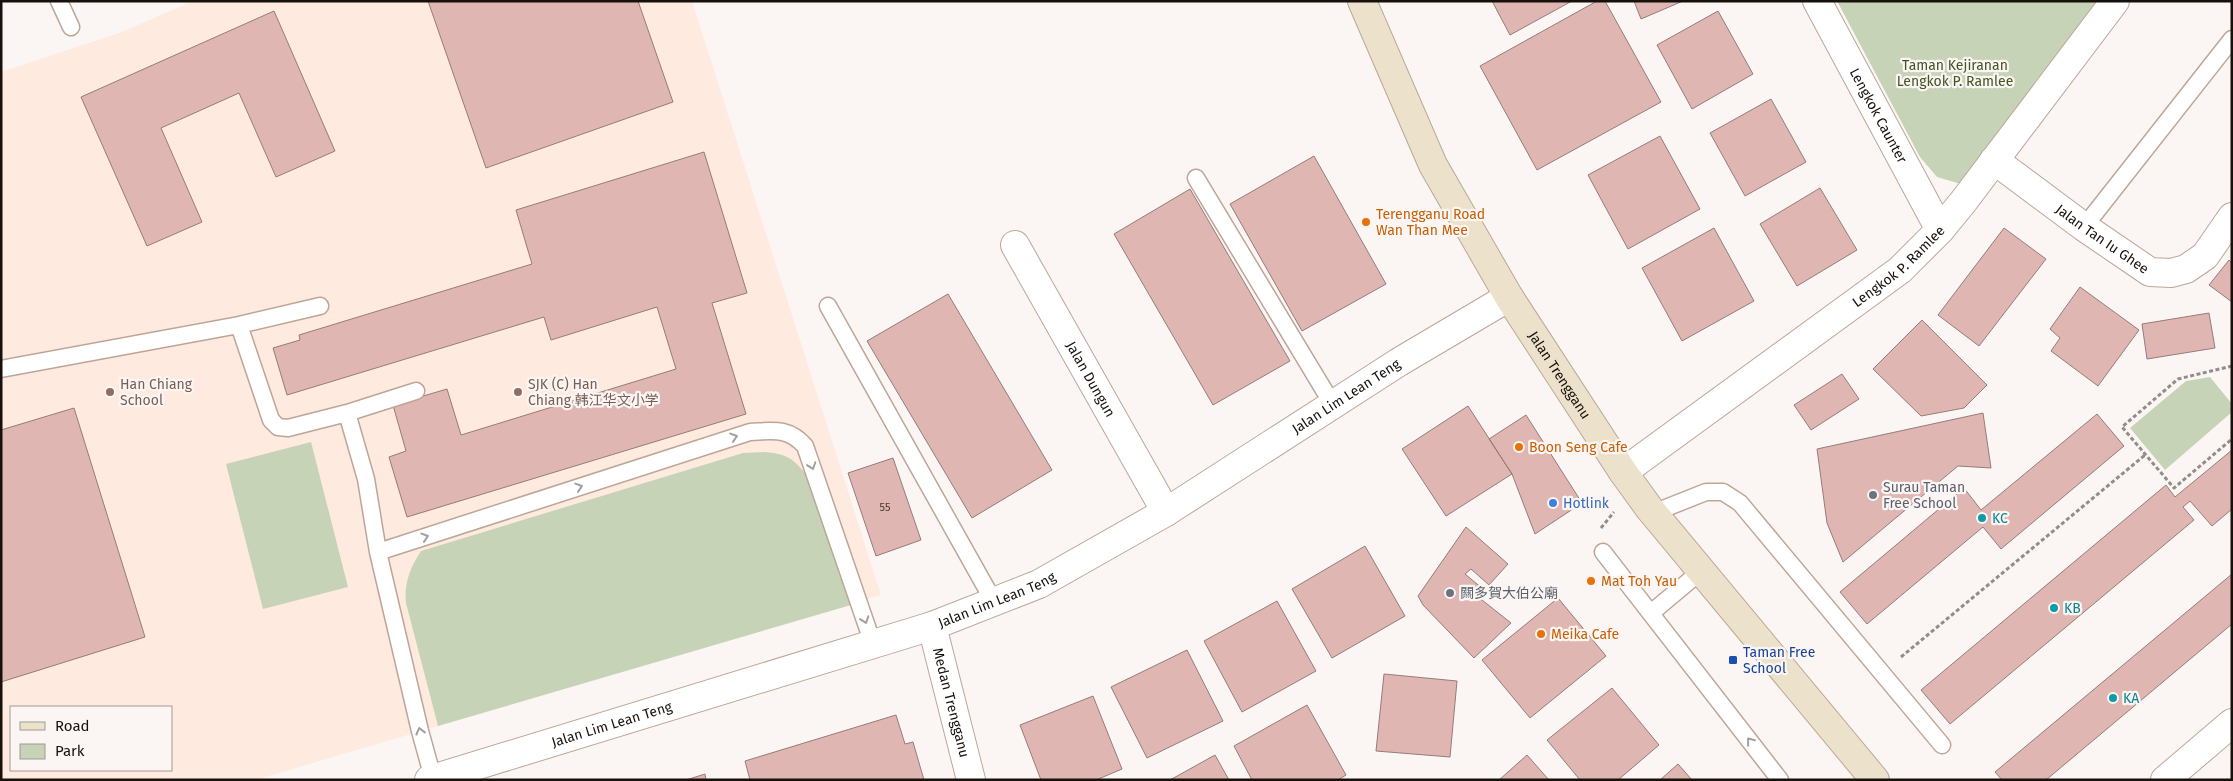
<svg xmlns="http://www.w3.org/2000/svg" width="2233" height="781" viewBox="0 0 2233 781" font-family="'Fira Sans','Noto Sans SC',sans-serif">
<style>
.built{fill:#feeade;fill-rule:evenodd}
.green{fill:#c6d3b6}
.building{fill:#dfb6b2;stroke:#977b79}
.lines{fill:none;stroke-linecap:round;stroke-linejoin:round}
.service-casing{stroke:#bea697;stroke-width:19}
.minor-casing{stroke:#bea697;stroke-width:30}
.secondary-casing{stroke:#bea697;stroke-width:30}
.path{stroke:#938d89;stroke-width:3;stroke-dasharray:4 2.5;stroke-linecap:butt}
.service{stroke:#fff;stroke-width:16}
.minor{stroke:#fff;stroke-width:28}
.secondary{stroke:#ece2cb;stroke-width:28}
.oneway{stroke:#a39f9d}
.food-dot{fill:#e8710a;stroke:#fbf6f3;stroke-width:2}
.education-dot{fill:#8d6e63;stroke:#fbf6f3;stroke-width:2}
.worship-dot{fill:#6b7280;stroke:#fbf6f3;stroke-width:2}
.shop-dot{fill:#3f7fe0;stroke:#fbf6f3;stroke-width:2}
.culture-dot{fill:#0f9aa8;stroke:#fbf6f3;stroke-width:2}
.transit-dot{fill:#1a4fb4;stroke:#fbf6f3;stroke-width:2}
.labels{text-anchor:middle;stroke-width:4.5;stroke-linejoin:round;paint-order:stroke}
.number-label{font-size:11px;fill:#4a3a35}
.park-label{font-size:14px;fill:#425624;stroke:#fbf6f3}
.street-label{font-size:14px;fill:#18100b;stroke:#fbf6f3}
.food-label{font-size:14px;fill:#c56008;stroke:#fbf6f3;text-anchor:start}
.education-label{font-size:14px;fill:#785e54;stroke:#fbf6f3;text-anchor:start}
.worship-label{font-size:14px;fill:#5b616d;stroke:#fbf6f3;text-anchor:start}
.shop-label{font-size:14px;fill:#366cbe;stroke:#fbf6f3;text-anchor:start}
.culture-label{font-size:14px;fill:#0d838f;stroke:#fbf6f3;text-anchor:start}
.transit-label{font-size:14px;fill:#164399;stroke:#fbf6f3;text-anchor:start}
</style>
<rect width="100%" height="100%" fill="#fbf6f3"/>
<!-- built -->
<path class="built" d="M193,1H692L881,595L255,780H1V72L122,32ZM11,707H171V770H11Z"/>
<!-- green -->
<path class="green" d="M1837,1H2097L1961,184L1937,177L1920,157Z
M2210,377L2232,404V412L2165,470L2130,428L2186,381Z
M311,442L348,587L263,609L226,464Z
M765,452C785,454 792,457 805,473L851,605L438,726L406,603C404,583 410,568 421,551L743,453Z"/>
<!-- building -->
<path class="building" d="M428,1H638L673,102L486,168Z
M1492,1H1572L1510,35Z
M1597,1H1605L1661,102L1537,170L1480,66Z
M1634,1H1683L1641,19Z
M274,11L335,151L276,177L239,93L161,128L202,222L147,246L81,97Z
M1718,11L1753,74L1692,109L1657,45Z
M1771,99L1806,162L1745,196L1710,133Z
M1660,136L1700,209L1628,249L1588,175Z
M704,152L747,293L712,303L746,414L407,517L389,457L406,451L393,405L447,389L461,435L676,369L657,307L551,340L544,317L287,395L273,348L300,340L299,335L532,264L516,210Z
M1314,156L1386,284L1302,331L1230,204Z
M1820,188L1857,250L1797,286L1760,224Z
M1190,189L1290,361L1213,405L1114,234Z
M1714,228L1754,301L1682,341L1642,268Z
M2004,228L2046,259L1979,346L1938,315Z
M2229,260L2232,263V302L2209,285Z
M2080,287L2139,330L2098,386L2051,351L2060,338L2050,329Z
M948,294L1052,470L972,518L867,341Z
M2209,313L2215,348L2147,359L2142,324Z
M1922,320L1987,385L1964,408L1921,416L1873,369Z
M1842,374L1859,399L1811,430L1794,405Z
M1468,406L1512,474L1446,516L1402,449Z
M74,408L145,637L1,682V430Z
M1983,413L1991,468L1958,466L1843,562L1827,523L1817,449Z
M2097,414L2124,446L2001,549L1983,527L1867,624L1840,592L1964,488L1981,510Z
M1526,415L1582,503L1535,534L1512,474L1489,439Z
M2232,450V509L2212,526L2190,501L2183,507L2194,520L1950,724L1921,690L2166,485L2175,497Z
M893,458L921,540L876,556L848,473Z
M1466,527L1508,564L1489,585L1471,569L1465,574L1483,589L1477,596L1511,623L1474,658L1423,605L1418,596Z
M1365,546L1405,616L1332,658L1292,589Z
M2232,574V624L2046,780H2002L1995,772Z
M1558,598L1606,656L1530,718L1482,660Z
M1277,601L1316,671L1242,712L1204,641Z
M1187,650L1223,721L1147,758L1111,687Z
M1384,674L1457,681L1450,757L1376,751Z
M1612,688L1659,745L1618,780H1580L1547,740Z
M1093,696L1122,769L1096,780H1041L1020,725Z
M1307,705L1346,775L1338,780H1252L1234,746Z
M896,715L905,744L913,742L924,780H750L745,761Z
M1215,755L1229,780H1170Z
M1527,755L1549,780H1499Z
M1678,764L1692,780H1660Z
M705,774L706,780H686Z"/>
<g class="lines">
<!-- service casing -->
<g class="service-casing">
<path id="service" d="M59,1L71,27
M1196,178L1333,405
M2084,227L2232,39
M828,306L994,602
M239,325L271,420L278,427L288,428L347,413L416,391
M1,369L239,325L320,306
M347,413L366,479L378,552L420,731L433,778
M1653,513L1706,492H1723L1740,503L1942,745
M378,552L750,432C773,431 788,427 805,446L873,644
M1603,552L1780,780
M1651,613L1701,571"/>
</g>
<!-- minor casing -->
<g class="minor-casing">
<g id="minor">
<path id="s1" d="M1817,1L1940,230"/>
<path id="s2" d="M1994,160L2084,227L2150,272L2171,273L2186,269L2205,256L2232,217"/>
<path id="s3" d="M1015,245L1166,512"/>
<path id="s4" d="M1623,472L1900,270L1940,230L1963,202L2115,1"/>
<path id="s5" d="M932,626L971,780"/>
<path id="s6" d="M429,780L932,626L1039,584L1166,512L1399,362L1509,297"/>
<path d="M2165,780L2232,723"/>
</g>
</g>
<!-- secondary casing -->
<g class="secondary-casing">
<g id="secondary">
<path id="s7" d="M1362,1L1433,165L1509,297L1623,472L1649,508L1875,780"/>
</g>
</g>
<!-- path -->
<path class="path" d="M2232,366L2178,379L2122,427L2174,488L2232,439
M1601,528L1614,512
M1901,657L2145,455"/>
<!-- service -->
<use href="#service" class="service"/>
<!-- minor -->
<use href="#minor" class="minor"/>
<!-- secondary -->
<use href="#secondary" class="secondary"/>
</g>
<!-- one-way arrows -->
<defs><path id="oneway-chevron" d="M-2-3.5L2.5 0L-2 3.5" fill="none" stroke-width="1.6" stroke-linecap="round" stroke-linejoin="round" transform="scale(1.25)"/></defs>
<g class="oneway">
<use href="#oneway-chevron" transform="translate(734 437) rotate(-18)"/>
<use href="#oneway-chevron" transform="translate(812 466) rotate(71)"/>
<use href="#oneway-chevron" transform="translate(579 487) rotate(-18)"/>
<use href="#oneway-chevron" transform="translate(425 537) rotate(-18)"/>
<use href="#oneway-chevron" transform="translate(865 620) rotate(71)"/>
<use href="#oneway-chevron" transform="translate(420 731) rotate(-104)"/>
<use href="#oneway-chevron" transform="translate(1750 741) rotate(-128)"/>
</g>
<!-- markers -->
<g class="food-dot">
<circle cx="1366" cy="222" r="5"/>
<circle cx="1519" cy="447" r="5"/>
<circle cx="1591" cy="581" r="5"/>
<circle cx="1541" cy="634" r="5"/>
</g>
<g class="education-dot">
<circle cx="110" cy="392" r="5"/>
<circle cx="518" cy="392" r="5"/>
</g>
<g class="worship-dot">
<circle cx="1873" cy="495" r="5"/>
<circle cx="1450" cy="593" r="5"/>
</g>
<circle class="shop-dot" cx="1553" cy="503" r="5"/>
<g class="culture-dot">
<circle cx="1982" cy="518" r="5"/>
<circle cx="2054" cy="608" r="5"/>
<circle cx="2113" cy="698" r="5"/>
</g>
<rect class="transit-dot" x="1728" y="655" width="10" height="10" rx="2.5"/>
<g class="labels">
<!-- number labels -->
<g class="number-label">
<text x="885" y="511">55</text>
</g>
<!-- park labels -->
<g class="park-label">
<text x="1955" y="70">Taman Kejiranan<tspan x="1955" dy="16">Lengkok P. Ramlee</tspan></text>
</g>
<!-- street labels -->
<g class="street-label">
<text dy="5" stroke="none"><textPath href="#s1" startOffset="130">Lengkok Caunter</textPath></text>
<text dy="5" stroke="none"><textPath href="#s2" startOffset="134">Jalan Tan Iu Ghee</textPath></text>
<text dy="5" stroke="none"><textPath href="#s4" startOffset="344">Lengkok P. Ramlee</textPath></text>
<text dy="5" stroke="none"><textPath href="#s7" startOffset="424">Jalan Trengganu</textPath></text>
<text dy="5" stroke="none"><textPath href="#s3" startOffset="154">Jalan Dungun</textPath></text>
<text dy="5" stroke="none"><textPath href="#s6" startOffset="1001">Jalan Lim Lean Teng</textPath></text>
<text dy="5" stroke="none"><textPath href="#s6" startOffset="596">Jalan Lim Lean Teng</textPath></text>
<text dy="5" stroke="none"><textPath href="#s5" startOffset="79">Medan Trengganu</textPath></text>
<text dy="5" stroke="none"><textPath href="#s6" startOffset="191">Jalan Lim Lean Teng</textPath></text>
</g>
<!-- food labels -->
<g class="food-label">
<text x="1376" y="219">Terengganu Road<tspan x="1376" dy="16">Wan Than Mee</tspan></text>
<text x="1529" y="452">Boon Seng Cafe</text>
<text x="1601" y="586">Mat Toh Yau</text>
<text x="1551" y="639">Meika Cafe</text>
</g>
<!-- education labels -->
<g class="education-label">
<text x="120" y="389">Han Chiang<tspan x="120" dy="16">School</tspan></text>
<text x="528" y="389">SJK (C) Han<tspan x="528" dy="16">Chiang 韩江华文小学</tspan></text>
</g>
<!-- worship labels -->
<g class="worship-label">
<text x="1883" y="492">Surau Taman<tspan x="1883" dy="16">Free School</tspan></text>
<text x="1460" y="598">闗多賀大伯公廟</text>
</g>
<!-- shop labels -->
<g class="shop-label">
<text x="1563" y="508">Hotlink</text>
</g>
<!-- culture labels -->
<g class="culture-label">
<text x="1992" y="523">KC</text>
<text x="2064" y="613">KB</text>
<text x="2123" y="703">KA</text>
</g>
<!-- transit labels -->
<g class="transit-label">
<text x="1743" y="657">Taman Free<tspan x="1743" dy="16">School</tspan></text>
</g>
</g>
<!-- border -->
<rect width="2233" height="781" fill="none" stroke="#18100b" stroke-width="5"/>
<!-- legend -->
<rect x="10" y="706" width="162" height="65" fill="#fbf6f3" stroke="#a09a96"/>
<rect x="20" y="722" width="25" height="8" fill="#ece2cb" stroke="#a09a96"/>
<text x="55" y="731" font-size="15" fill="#18100b">Road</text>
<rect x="20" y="744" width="25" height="15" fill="#c6d3b6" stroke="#a09a96"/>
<text x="55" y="756" font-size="15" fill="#18100b">Park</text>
</svg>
